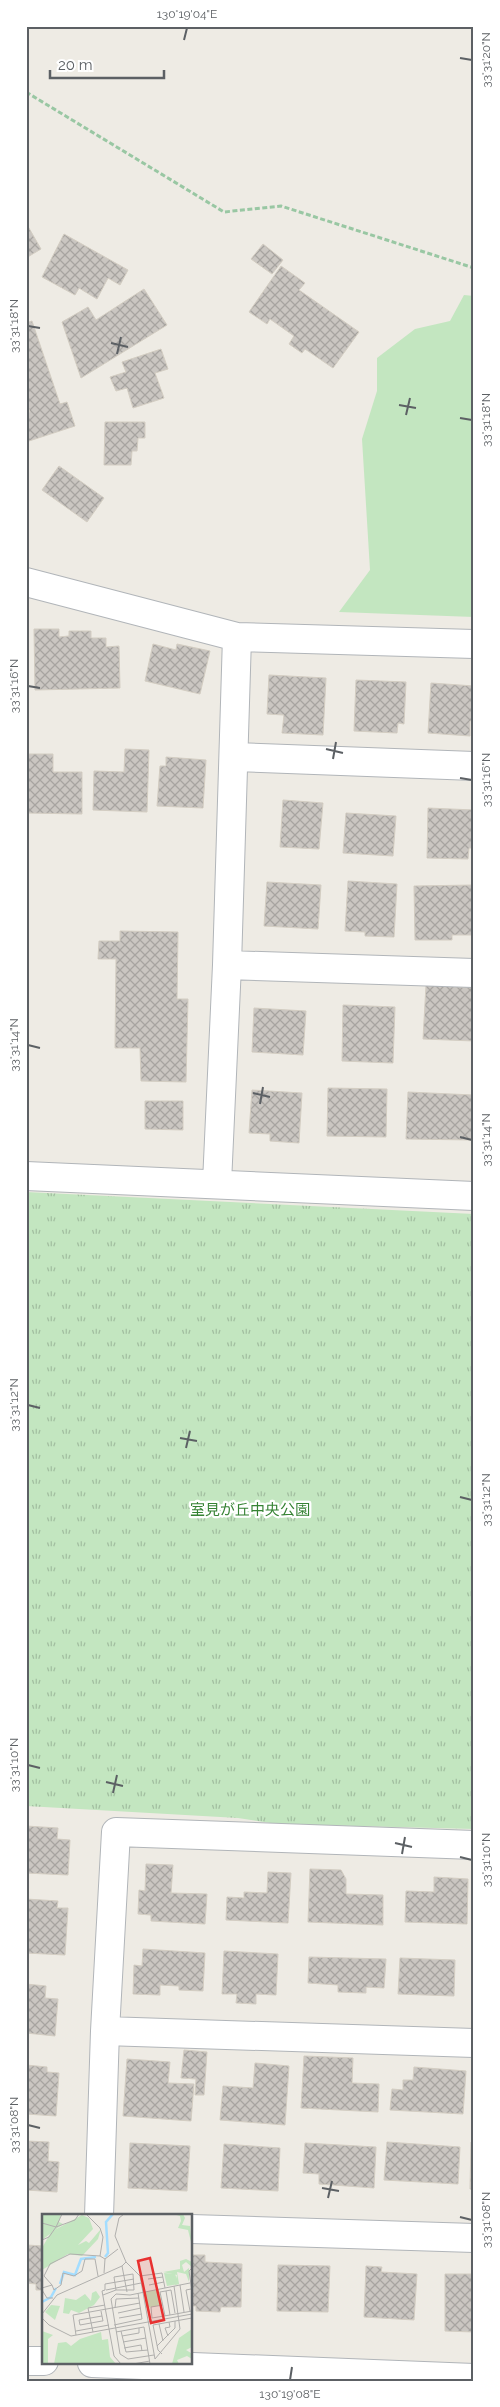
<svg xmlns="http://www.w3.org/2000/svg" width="500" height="2407" viewBox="0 0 500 2407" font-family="Raleway,'Noto Sans JP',sans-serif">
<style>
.green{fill:#c3e6c0}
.park{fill:url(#park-tufts)}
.building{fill:url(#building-cross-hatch);stroke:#d3cdc2}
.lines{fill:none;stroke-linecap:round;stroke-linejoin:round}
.minor-casing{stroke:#b1b5b9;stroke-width:30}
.path{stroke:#99c7a3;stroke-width:3;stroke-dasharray:5 2.5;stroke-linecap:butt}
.minor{stroke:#fff;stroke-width:28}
.ticks{fill:none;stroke:#5c6064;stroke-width:2}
.labels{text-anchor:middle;stroke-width:4.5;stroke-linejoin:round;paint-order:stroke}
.park-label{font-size:15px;fill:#368334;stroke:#fff}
.inset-river{fill:none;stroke:#a3ddff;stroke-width:2.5}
.inset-road{fill:none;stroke:#b0afad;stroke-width:1}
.view{fill:#e83130;fill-opacity:0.15;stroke:#e83130;stroke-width:2.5}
.inset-edge{fill:none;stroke:#5c6064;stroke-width:2.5}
.neatline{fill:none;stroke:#5c6064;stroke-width:2}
.ticks-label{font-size:12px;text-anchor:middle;fill:#5c6064}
</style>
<defs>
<pattern id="park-tufts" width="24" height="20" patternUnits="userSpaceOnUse" patternTransform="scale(1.25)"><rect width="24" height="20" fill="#c3e6c0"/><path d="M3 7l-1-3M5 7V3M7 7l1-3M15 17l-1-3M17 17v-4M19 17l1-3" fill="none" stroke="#a2bea0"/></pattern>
<pattern id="building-cross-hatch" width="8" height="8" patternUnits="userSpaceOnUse" patternTransform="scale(1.25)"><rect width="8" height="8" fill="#cac6c1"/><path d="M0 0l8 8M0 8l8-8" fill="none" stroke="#a7a4a0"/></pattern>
</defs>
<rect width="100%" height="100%" fill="#eeebe4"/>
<!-- green -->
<path class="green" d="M464,295L474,296V617L339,612L370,570L362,439L377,391V358L415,329L450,321Z"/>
<!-- park -->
<path class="park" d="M26,1192L474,1214V1829L277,1824L238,1818L26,1806Z"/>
<!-- building -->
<path class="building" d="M26,223L41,249L26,258Z
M64,234L128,270L120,285L108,278L97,299L79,288L75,295L42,277Z
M263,244L283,260L272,274L251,259Z
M281,266L305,283L299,290L359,332L333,368L305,349L302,353L289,344L294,336L270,319L267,324L249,312Z
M144,289L167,325L81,378L62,322L88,307L96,320Z
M32,321L60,404L67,402L75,426L26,442V413L30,412L26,401V323Z
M161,349L168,369L155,373L164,398L133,408L127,388L116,391L110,377L126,372L122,362Z
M105,422H145V438H138L137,451H132L131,465H104Z
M59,466L104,498L87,522L42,490Z
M34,629H59V637L69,636V631H91V638H106V647L119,646L120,688L35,690Z
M153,644L176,650L177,644L210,651L200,694L145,681Z
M269,675L326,678L323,735L282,733L284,715L267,714Z
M356,680L406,682L404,724L398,723L397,733L354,731Z
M431,683L474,686V721H470V736L428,733Z
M125,749L149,750L147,812L93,810L94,771L124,772Z
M28,754H53V772H82V814L27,813Z
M166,757L206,760L203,808L157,806L160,766H166Z
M283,800L323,803L319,849L280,847Z
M428,808L474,810V848H469L468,859L427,858Z
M346,813L396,816L393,856L343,853Z
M348,881L397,884L394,937L365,936V932L345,931Z
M267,882L321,885L318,929L264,926Z
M474,885V935H452V940H415L414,886Z
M120,931L178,932L177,999H188L186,1082L141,1081L140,1048H115L116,959H98L99,941H120Z
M426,985L474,988V1041L423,1039Z
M343,1005L395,1007L393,1063L342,1061Z
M254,1008L306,1011L303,1055L252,1052Z
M328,1088L387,1089L386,1137L327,1136Z
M252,1090L302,1093L299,1143L270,1141V1134L249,1133Z
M408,1092L473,1095L472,1140L406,1139Z
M145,1101H183V1130L145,1129Z
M26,1826L58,1828L57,1839L70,1840L68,1875L26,1873Z
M146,1864L173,1865L171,1893L207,1894L205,1924L151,1921V1915L138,1914L139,1890L145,1891Z
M310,1869L341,1870L346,1879V1894L383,1895V1925L308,1922Z
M268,1872L291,1873L288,1923L226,1920L227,1897L244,1898V1892L267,1893Z
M434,1877L468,1879L467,1924L405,1922L406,1891L434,1892Z
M26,1899L58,1901L57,1908H68L65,1955L26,1953Z
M143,1949L205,1953L203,1991L179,1990V1986L160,1985V1995L133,1994L134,1965L142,1966Z
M224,1951L278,1954L276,1995L256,1994V2004L236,2003L237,1994H222Z
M309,1957L386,1959L384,1988L366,1987V1993L338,1992V1985L308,1983Z
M400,1958L455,1960L454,1996L398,1994Z
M26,1984L46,1986L45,1998L58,1999L55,2036L26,2033Z
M184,2050L207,2052L204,2095H195L196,2079L181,2078Z
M304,2056L353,2058L352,2083L379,2084L378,2112L301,2108Z
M127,2059L170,2062L168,2083L194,2084L191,2121L123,2116Z
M255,2063L289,2066L285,2125L220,2120L223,2086L253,2088Z
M26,2065L47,2067V2072L59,2073L56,2116L26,2114Z
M414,2067L466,2071L463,2114L390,2110L392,2089L403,2090V2080H413Z
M26,2141L49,2142L48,2161L59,2162L57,2192L26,2190Z
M387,2142L460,2147L458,2184L384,2180Z
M471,2142H474V2190L470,2189Z
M130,2143L190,2146L187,2191L128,2188Z
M305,2143L376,2147L374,2188L319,2184V2174L303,2173Z
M224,2144L280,2148L278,2191L221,2188Z
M26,2245L44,2246V2290H36V2284L26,2283Z
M191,2255H205V2262L242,2264L241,2307H221L220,2312L196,2311V2306H191Z
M278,2265L330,2266L328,2312L277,2311Z
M366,2266L382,2267L381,2272L417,2274L414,2320L364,2317Z
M445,2274H474V2332L445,2331Z"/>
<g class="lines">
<!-- minor casing -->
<g class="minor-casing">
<path id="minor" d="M26,582L237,637L474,644
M235,757L474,766
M227,965L474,973
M26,1176L474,1196
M217,1183L227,965L237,637
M105,2031L474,2043
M99,2216L105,2031L116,1832L474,1845
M191,2229L474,2238
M26,2361H44
M92,2363L474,2378"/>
</g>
<!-- path -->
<path class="path" d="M26,92L224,212L281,206L474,268"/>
<!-- minor -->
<use href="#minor" class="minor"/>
</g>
<!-- ticks -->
<path class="ticks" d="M184,40L187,28M460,58L472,60M28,326L40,328M111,343L128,347M117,354L121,337M399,405L416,408M406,415L410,398M460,418L472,420M28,686L40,688M326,749L343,753M333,759L336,742M460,778L472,780M28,1045L40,1048M253,1093L270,1097M260,1104L263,1087M460,1137L472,1140M28,1405L40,1408M180,1438L197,1441M186,1448L190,1431M460,1497L472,1500M28,1765L40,1768M106,1782L123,1786M113,1793L117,1775M395,1843L412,1847M402,1854L405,1837M460,1857L472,1860M28,2125L40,2128M322,2188L339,2191M328,2198L332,2181M460,2217L472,2220M290,2380L292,2367"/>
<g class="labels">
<!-- park labels -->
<g class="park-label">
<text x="250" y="1515">室見が丘中央公園</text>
</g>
</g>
<!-- overview -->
<g transform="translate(42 2214)">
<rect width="150" height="150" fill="#eeebe4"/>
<path d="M122,59L133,60L137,70L125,72Z" fill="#c3e6c0"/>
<path d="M131,0H141L143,4L140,11L148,12L150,32L146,16L136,14L139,7L138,2ZM40,1L47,4L51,15L36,31L44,27L47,29L59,15L56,25L40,42L26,40L0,56V34L9,18ZM144,45L150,48V53L144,48L140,51L142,58L147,54V68L144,60L135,58L137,70L133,71L135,61L121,58L138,55V47ZM54,77L58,83L52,91L37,99L29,96L27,100L21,99L23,84L34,86L43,80L49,87L50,79ZM9,91L18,92L13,106L3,98ZM150,115V133L144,136L149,139L150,145L145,142L135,146L137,150H130L137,124ZM0,117L11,121L6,125V149L12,150L16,129L24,128L29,132L38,125L59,118L60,126L66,125L68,143L74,150H0Z" fill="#c3e6c0"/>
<path d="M0,0H19L17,8L21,10L0,26ZM117,75L120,91L104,94L102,78Z" fill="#c3e6c0"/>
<path class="inset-river" d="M63,43L66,39L64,8L71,0M18,70L22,58L33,61L39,45L54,43M0,88L9,83L14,74"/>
<path class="inset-road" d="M44,0L58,14L61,23L58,42L63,45M0,9L14,13L20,0M0,26L7,23L14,13L33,6L37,0M84,48L98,62L113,145L138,115L132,72M80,52L85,78M150,54L147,57L150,77M62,59L63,45L76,35M98,62L120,59L123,74M106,65L121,63M10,71L2,62L8,50L28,40L58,42M107,71L122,68M138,71L142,98M0,74L10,71L12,76M0,76L5,84H11M12,76L19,71L21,59L32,62L40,57L43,45H53L56,62M64,76L99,69M124,77L128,101L150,97M118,78L129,76L133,99M118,78L123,102M61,81L74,76H92L91,60L72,63L74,76M121,91L109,93L110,104L128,101M73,94L74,85L97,84M59,97L61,107H60L38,111L37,106L60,102M148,97L144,76L149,75M76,99L99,94M0,100L15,81L80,52L84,48L73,22L77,4L82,0M0,104L7,111L29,122L150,100M77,104L100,100M117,110L121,127M72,111L100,105L96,79M34,117L67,111M79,117L84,138L106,136M51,118L46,94L63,91M74,118L102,113L108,150M34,121L31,101L98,89M80,122L97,119V114M126,122L123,114L128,113L127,108M81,128L104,124M115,132L133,114V107M82,134L99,131L100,137M120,140L116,136L111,111L150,104M112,141L86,145L78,140L69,85L74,80L88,81L148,69M79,150L72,142L60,77L63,76V70L92,65M91,150L108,147"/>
<path class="view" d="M108,44L122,106L109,109L96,47Z"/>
<rect width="150" height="150" class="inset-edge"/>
</g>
<!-- border -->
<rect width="500" height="2407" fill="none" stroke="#ffffff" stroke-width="55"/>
<!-- scale -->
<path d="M50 70v8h114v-8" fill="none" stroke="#5c6064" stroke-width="2.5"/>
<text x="58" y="70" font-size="15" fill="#5c6064" stroke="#ffffff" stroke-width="4" paint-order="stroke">20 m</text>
<rect x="28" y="28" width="444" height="2352" class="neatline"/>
<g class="ticks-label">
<text x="187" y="18">130°19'04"E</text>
<text transform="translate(486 60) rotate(-90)" y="4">33°31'20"N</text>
<text transform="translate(14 326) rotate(-90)" y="4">33°31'18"N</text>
<text transform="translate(486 420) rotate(-90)" y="4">33°31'18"N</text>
<text transform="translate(14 686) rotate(-90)" y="4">33°31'16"N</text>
<text transform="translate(486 780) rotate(-90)" y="4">33°31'16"N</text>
<text transform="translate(14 1045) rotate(-90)" y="4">33°31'14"N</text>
<text transform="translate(486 1140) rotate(-90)" y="4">33°31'14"N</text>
<text transform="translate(14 1405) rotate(-90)" y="4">33°31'12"N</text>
<text transform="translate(486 1500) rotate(-90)" y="4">33°31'12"N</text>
<text transform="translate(14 1765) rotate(-90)" y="4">33°31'10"N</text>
<text transform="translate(486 1860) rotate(-90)" y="4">33°31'10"N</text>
<text transform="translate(14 2125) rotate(-90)" y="4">33°31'08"N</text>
<text transform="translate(486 2220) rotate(-90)" y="4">33°31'08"N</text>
<text x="290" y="2398">130°19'08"E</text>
</g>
</svg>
